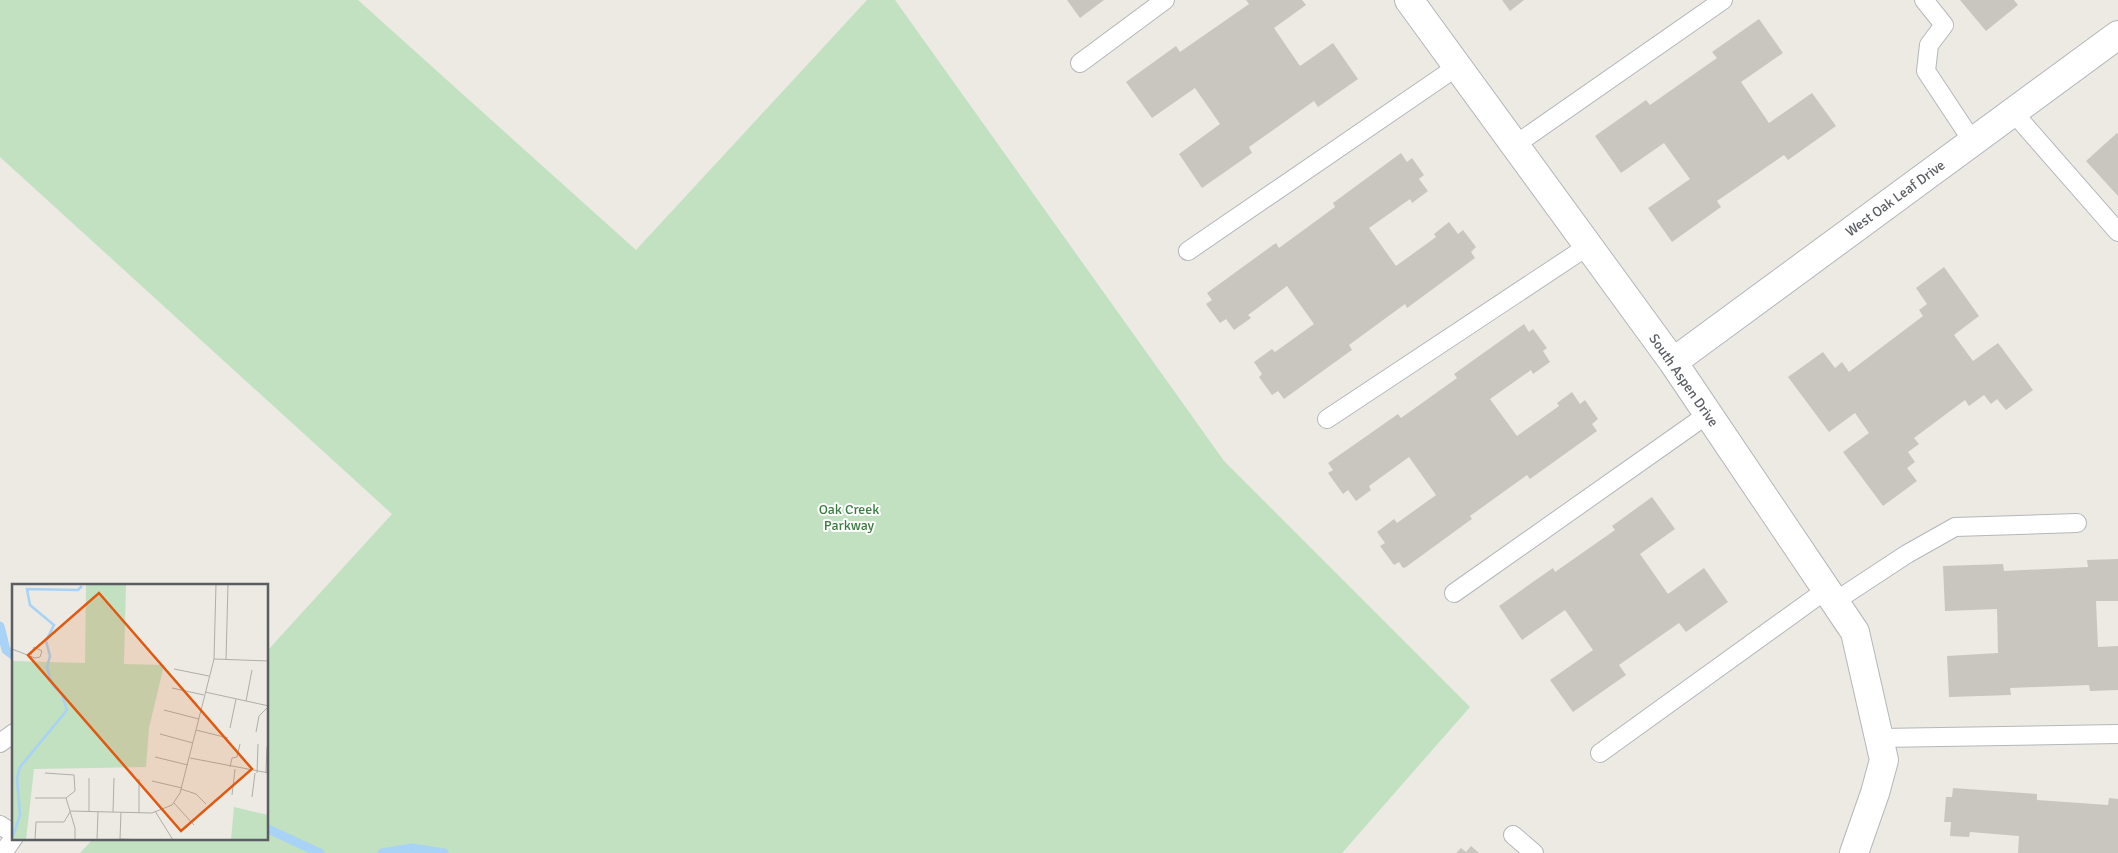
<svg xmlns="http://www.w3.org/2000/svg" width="2118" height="853" viewBox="0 0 2118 853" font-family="Signika,sans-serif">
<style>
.green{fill:#c1e1c1}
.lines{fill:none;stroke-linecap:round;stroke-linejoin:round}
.stream{stroke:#a8d2f6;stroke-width:9}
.building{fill:#c9c6c0}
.service-casing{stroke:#b4b7bb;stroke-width:20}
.minor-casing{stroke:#b4b7bb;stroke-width:30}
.service{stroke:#fff;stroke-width:18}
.minor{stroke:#fff;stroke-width:28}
.labels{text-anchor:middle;stroke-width:4;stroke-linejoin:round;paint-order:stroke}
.street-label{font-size:14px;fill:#5a5d61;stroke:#fff}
.park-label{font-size:14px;fill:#3c7e41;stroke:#fff}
.inset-river{fill:none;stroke:#a8d2f6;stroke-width:2.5}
.inset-road{fill:none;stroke:#aeaeaa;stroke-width:1}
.view{fill:#e15910;fill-opacity:0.15;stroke:#e15910;stroke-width:2.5}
.inset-edge{fill:none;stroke:#5a5d61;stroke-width:2.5}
</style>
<rect width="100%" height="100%" fill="#eceae2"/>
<!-- green -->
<path class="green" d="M0,0H358L636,250L867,0H895L1224,461L1470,707L1342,853H80L93,839H268V650L392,514L0,157Z"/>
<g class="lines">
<!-- stream -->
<path class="stream" d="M0,626L6,650L14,656
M268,829L320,853
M382,853L412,848L444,853"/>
</g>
<!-- building -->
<path class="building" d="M1067,0H1104L1080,18Z
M1246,0H1302L1306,5L1274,28L1300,66L1333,43L1358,79L1318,107L1314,101L1249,147L1252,153L1202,188L1179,154L1220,124L1195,88L1152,118L1126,82L1176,46L1180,52L1249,4Z
M1502,0H1524L1510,11Z
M1960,0H2014L2018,5L1986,31Z
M1759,19L1783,53L1741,82L1769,123L1812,93L1836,126L1788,160L1784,155L1717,201L1721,207L1672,242L1648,208L1690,179L1664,143L1621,173L1595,136L1646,100L1650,105L1717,58L1712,52Z
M2117,133L2118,134V196L2086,161Z
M1401,153L1407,162L1412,158L1424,175L1419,179L1428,191L1412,203L1410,199L1369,228L1396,266L1436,237L1434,234L1449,222L1458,234L1463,230L1476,247L1471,252L1475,258L1407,308L1405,304L1349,345L1352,350L1349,352L1284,399L1278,391L1272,395L1259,377L1262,374L1254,362L1272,349L1275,352L1314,324L1287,286L1248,315L1251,318L1234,330L1226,319L1220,323L1206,304L1212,300L1207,293L1273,245L1276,243L1279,248L1335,207L1333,203Z
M1944,267L1979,316L1954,335L1973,361L1998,343L2033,390L2006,410L1997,399L1991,404L1984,395L1969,406L1965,400L1914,438L1919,444L1908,452L1915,462L1907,468L1917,481L1883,506L1843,452L1869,433L1855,413L1829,432L1788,377L1823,352L1835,368L1842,362L1849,372L1923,316L1919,310L1927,304L1916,288Z
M1524,324L1529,332L1533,329L1547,348L1543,351L1550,362L1533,374L1531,370L1490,399L1517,436L1559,406L1557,403L1572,392L1580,404L1585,400L1598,419L1592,424L1597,431L1530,479L1527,475L1470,516L1472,519L1469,521L1406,567L1403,568L1399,562L1394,565L1380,546L1385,543L1377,532L1394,519L1397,523L1436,495L1409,457L1369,486L1371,490L1356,501L1348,490L1343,494L1328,473L1333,470L1328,463L1398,414L1401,418L1457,378L1454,374Z
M1652,497L1675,529L1640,554L1668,594L1704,568L1728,602L1686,632L1679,623L1619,665L1626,675L1573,712L1550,680L1593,650L1565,610L1522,640L1499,606L1550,570L1553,568L1555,572L1615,530L1612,526Z
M2118,559V601H2096L2098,647L2118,646V690L2090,691L2089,685L2010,688L2011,695L1949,697L1947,656L1998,653L1997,609L1945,611L1943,566L2003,564L2004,571L2088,567L2087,560Z
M1953,788L2037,794V800L2108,805L2109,798L2118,799V853H2018L2019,836L1970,832L1969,837L1950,836L1951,822H1944L1946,797H1952Z
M1471,846L1479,853H1456L1461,848L1466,852Z"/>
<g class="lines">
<!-- service casing -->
<g class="service-casing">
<path id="service" d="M1924,0L1944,25L1929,45L1926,71L1973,142
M1080,63L1165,0
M2013,112L2118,232
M1515,145L1723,0
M1188,251L1458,66
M1327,419L1588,246
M1454,593L1708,414
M1834,602L1907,554L1955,527L2077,523
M1880,738L2118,734
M0,743L14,733
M1600,753L1826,590
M0,825L14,834
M1513,835L1534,853
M3,853L14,837"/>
</g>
<!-- minor casing -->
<g class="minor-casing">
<path id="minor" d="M1409,0L1673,362L1855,632L1884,760L1875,793L1854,853
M1673,362L2118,35"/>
</g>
<!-- service -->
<use href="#service" class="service"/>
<!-- minor -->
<use href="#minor" class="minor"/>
</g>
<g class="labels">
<!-- street labels -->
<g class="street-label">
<text transform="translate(1895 198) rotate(-36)" y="5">West Oak Leaf Drive</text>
<text transform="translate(1684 380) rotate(55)" y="5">South Aspen Drive</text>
</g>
<!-- park labels -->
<g class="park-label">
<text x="849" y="514">Oak Creek<tspan x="849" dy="16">Parkway</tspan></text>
</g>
</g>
<!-- overview -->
<g transform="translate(12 584)">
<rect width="256" height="256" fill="#eceae2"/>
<path d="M74,0H114L112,80L152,81L137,144L134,183L22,185L14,256H0V77L73,79ZM222,223L256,231V256H219Z" fill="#c1e1c1"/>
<path class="inset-river" d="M0,255L8,231L5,194L8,183L55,126L50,111L40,100L35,83L38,72L34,57L42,41L18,21L15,5L66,6L70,2"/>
<path class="inset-road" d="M0,65L23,74L28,73L30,67L22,63L19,71M202,75L257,77M214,76L216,0M162,85L197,92M160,104L192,111M193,108L257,122M234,117L240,86M152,126L187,135M218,144L224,115M184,146L216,154M244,148L247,132L257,122M148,150L181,159M143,173L176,181M178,174L257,189M218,183L220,174L225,173L228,160M33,189L62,191L63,207L54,214M245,189L246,160M254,189L255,163M77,194V228M127,195V229M140,197L170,204M169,205L184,210L194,220M220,211L223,185M240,213L243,189M23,214H54L63,244V256M162,219L182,241M58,227L140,229L160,221L168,209L202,75L204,0M143,227L161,256M101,228L102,194M109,228L108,255L131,256M23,256L24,238H52L58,228M85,256L86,228"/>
<path class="view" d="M87,9L240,185L169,247L16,71Z"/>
<rect width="256" height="256" class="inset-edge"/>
</g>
</svg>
